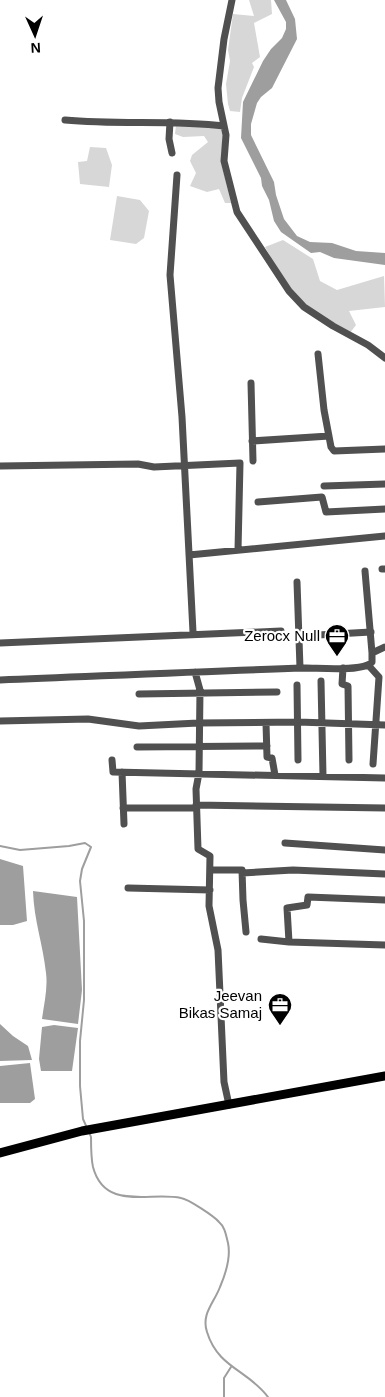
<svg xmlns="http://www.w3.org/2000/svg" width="385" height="1397" viewBox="0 0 385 1397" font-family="Helvetica,sans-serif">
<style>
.green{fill:#d7d7d7}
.water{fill:#9e9e9e}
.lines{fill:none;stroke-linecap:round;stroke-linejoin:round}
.stream{stroke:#9e9e9e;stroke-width:2}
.minor{stroke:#505050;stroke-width:7}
.major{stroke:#000;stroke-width:9}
.labels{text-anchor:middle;stroke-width:4.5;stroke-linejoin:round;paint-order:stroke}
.poi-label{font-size:15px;fill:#000;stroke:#fff;text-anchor:end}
</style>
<rect width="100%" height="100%" fill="#fff"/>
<!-- green -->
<path class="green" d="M249,0H271L272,14L254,23L260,57L252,63L254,67L242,98L240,112L230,111L228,104L226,84L230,61L228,50L233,14L254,16Z
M176,125L222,128L223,135L221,162L231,203H225L219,189L207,192L190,186L196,173L190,161L192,155L208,142L204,136L183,137L175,134Z
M90,147L106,148L112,165L109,187L80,184L78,162L87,161Z
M117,196L140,200L149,211L144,238L136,244L110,240Z
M283,240L313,259L320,281L337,290L384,276L385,307L349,311L356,325L350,333C329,321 306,308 290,288C280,277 273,260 265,247Z"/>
<!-- water -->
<path class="water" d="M274,0H286L295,19L297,39L272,88L261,97L257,103L251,124V135L274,182L276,195L284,219L297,236L310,242L332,243L356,251L385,253V265L334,258L320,252L311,253L281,232L274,221L269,200L262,186L261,178L241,138L243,102L263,61L271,49L282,38L286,29V22Z
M0,859L23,866L27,921L13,925H0Z
M33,891L77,897L82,990L78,1024L42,1019C44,1004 48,988 46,973C43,944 34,921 33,891Z
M0,1024L13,1036L28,1046L32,1060L0,1061Z
M54,1025L78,1028L72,1071H41L39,1059L42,1027Z
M30,1063L35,1099L30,1103H0V1066Z"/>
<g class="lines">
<!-- stream -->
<path class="stream" d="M0,846L20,850L69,846L85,843L91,847L82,869L80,881L84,921V1000L80,1041V1086L83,1119L87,1128
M89,1132L91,1137C91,1147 91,1158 93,1167C105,1212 151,1191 181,1198C188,1199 214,1216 219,1222C225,1227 226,1235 228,1243C231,1257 226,1273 220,1287C214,1303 201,1314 207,1332C218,1368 248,1370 268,1397
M224,1397V1378L231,1367"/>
<!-- minor -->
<path class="minor" d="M232,0L224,39L218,88L219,102L226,135L224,161L237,212L289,291L304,307L333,326L368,345L385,358
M65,120C118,125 171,120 224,126
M170,122L169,139L172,153
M177,175L170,275L182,417L193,632
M318,354L324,410L331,447L334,451L385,449
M251,383L253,461
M252,441L329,436
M0,466L138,464L154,467L240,463L238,550
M324,486L385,484
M258,502L322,497L326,512L385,509
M189,555L385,536
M382,569H385
M365,571L372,653
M297,582L300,668
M300,636L371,632
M0,643L281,631
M369,666L379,677L373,764
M343,668L342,684L348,686L349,760
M195,672L200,690L199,773L196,789L198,849L210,856L209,906L218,950L224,1082L229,1105
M0,680C102,676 204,671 306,668C320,668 364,672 372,662V653L385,647
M321,681L323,776
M297,685L298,760
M139,694L277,692
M0,721L88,719L139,726L198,723L298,722L385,725
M266,723L267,757L272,758L275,775
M137,747L267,746
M112,760L113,772L385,778
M122,772L124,824
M196,805L385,808
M123,808H196
M285,843L385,850
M210,870H242L243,900L246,932
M242,873L293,870L385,874
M128,888L210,890
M261,939L289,942L385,945
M289,942L287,908L307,905L308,897L385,900"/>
<!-- major -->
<path class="major" d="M0,1153L82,1131L385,1076"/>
</g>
<!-- icons -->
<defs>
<g id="office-pin" transform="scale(1.25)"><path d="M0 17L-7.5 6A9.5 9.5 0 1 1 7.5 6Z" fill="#000" stroke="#fff"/><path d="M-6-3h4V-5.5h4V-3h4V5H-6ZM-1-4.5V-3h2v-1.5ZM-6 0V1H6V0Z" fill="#fff"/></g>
</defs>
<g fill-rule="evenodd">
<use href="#office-pin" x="337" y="636"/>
<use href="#office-pin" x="280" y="1005"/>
</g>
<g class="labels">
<!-- poi labels -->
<g class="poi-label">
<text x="320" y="641">Zerocx Null</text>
<text x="262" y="1001">Jeevan<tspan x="262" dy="17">Bikas Samaj</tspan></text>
</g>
</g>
<!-- north arrow -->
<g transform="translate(35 35) rotate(177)" stroke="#ffffff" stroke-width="4" paint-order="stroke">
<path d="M0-4L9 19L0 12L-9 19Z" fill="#000000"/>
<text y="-8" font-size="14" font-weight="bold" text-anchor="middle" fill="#000000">N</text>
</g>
</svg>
